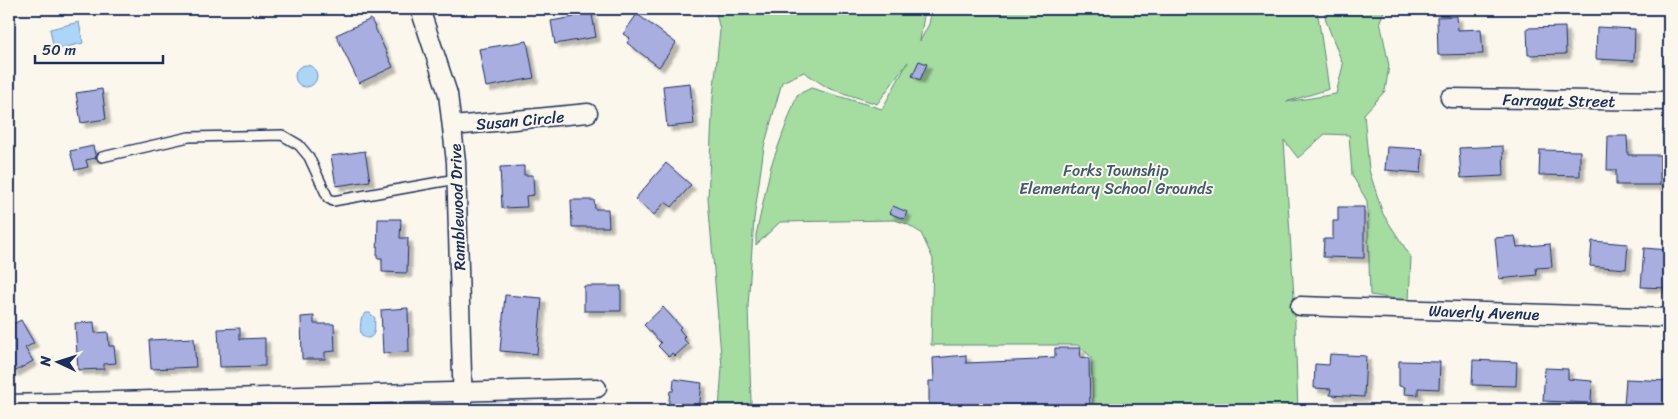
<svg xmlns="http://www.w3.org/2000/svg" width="1678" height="419" viewBox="0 0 1678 419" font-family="Sriracha,sans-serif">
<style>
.green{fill:#a5dca0;stroke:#60867f}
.water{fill:#acd5f7;stroke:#7293ba}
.building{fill:#a8aedf;stroke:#1b2f5e;filter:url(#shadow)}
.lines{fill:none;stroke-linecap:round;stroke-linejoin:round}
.service-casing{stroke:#1b2f5e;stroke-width:12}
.minor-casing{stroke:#1b2f5e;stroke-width:21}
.service{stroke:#fbf7ec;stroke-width:9}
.minor{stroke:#fbf7ec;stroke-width:18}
.labels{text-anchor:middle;stroke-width:4;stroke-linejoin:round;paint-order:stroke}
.street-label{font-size:16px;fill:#1b2f5e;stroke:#fbf7ec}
.park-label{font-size:16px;fill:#3e5a6e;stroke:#fbf7ec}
</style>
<defs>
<filter id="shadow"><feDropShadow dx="4.5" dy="4.5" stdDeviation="1" flood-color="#0004"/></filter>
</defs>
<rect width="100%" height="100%" fill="#fbf7ec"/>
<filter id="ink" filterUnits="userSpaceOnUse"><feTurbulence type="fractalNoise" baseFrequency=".02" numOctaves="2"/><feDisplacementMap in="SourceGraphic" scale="10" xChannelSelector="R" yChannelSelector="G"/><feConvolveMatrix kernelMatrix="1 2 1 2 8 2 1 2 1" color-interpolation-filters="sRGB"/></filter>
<g filter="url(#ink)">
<!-- green -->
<path class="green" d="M715,9H925L920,41L929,24L932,9H1317L1329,89L1286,102L1336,94L1343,65L1326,21L1324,9H1385L1380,21L1389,66L1385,91L1364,114L1369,170L1383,214L1411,257L1409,301L1370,295L1367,201L1352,175L1349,135L1325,134L1298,158L1284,140L1294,297L1298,410H1093L1091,357L1078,345H931L933,259L921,233L907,224L895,220L780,222L756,245V235L771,166L797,95L811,88L882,109L908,62L877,104L828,88L804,72L782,82L764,147L754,219L748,306L751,402L749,410H719L722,367L708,198L713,97L720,30Z"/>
<!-- water -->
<path class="water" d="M79,22L83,43L54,50L50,29Z
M295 76a11 11 0 1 1 22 0a11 11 0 1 1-22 0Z
M366,313H370L375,318C374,324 377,335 369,338C367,338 364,338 362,335C359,332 361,323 361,319Z"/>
<!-- building -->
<path class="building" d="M582,9H591L596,37L555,44L551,21L574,17L573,10Z
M637,14L676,43L659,67L627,43L630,38L623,34Z
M1457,16L1458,30L1481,29L1483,54L1438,55L1437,17Z
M371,19L393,67L359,83L336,35Z
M1565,27L1566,54L1528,55L1527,28Z
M1597,27L1635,29L1634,61L1596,59Z
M527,41L534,78L486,87L479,49Z
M919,61L927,64L920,80L912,76Z
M690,83L694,124L667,127L663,86Z
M102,89L106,119L81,123L76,93Z
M1608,136H1627L1628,155H1660V185H1616V170H1607Z
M93,146L96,158L86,160L88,167L75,170L70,151Z
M1503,146L1504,176L1461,178L1459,148Z
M1387,147L1423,149L1421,173L1385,170Z
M1540,150L1580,151V176L1539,175Z
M365,151L370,181L336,186L331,156Z
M666,163L691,185L672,207L665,202L654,215L635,199Z
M524,166V175H533L534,195L526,196L527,207L502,208L500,167Z
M571,200H594L595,209H608L609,227H572Z
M893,206L907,212L904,219L889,213Z
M1338,207H1364V258L1323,257L1324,239H1333V221H1338Z
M378,219H401L400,238H408L407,273L382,272V258H377Z
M1515,236L1517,247L1550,244L1552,267L1536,268L1537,275L1499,279L1495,238Z
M1592,241L1628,244L1626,269L1590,266Z
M1644,248L1669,250L1667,288L1641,287Z
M584,286H621V311H584Z
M505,295L542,298L537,354L500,351Z
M663,307L681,327L679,329L685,336L683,338L688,344L675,356L672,353L669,357L658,346L661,343L644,325Z
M408,308L409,352L383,353L381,310Z
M314,316V324H334L335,351L325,352V359H302L301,317Z
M21,320L34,343L25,348L33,361L14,372L9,363V326Z
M94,322L95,333L108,332L109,346H114L116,363L104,364V369L78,370L75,323Z
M240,328V339L265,338V366L220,367L218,329Z
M194,338L196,367L151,369L149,340Z
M1055,348H1081L1080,357L1089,358L1090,410H929V381H934L933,358L966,355V363L1038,360V358L1055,357Z
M1330,354L1366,356L1364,397L1330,395L1331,389L1314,388L1315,364L1329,365Z
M1473,360L1517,362L1516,386L1472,385Z
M1399,361L1440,362L1439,389L1418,388V395L1404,394L1405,387L1399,386Z
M1545,368L1568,369V379L1592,381L1591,403L1543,401Z
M674,379L702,383L699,410H668L670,391H673Z
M1626,379L1669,381V406L1665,405V410H1644V406L1624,405Z"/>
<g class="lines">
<!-- service casing -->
<g class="service-casing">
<path id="service" d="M102,157L189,137L282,135L299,145L309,157L328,198L333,201L456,179"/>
</g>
<!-- minor casing -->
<g class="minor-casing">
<path id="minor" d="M420,9L448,94L456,162L463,410
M1450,98L1669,101
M453,126L588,113
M1300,306L1669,318
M9,404L597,388"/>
</g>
<!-- service -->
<use href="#service" class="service"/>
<!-- minor -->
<use href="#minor" class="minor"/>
</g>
</g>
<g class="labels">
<!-- street labels -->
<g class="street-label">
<text transform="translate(1559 100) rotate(1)" y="6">Farragut Street</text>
<text transform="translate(520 120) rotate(-5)" y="6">Susan Circle</text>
<text transform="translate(457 207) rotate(-92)" y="6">Ramblewood Drive</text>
<text transform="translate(1484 312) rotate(2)" y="6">Waverly Avenue</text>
</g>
<!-- park labels -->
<g class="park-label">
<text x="1116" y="176">Forks Township<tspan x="1116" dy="18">Elementary School Grounds</tspan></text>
</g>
</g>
<!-- margin -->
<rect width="1678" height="419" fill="none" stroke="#fbf7ec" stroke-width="30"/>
<rect x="15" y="15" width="1648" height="389" fill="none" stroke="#1b2f5e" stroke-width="2" filter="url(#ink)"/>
<!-- north arrow -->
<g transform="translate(58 362) rotate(274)" stroke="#fbf7ec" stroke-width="4" paint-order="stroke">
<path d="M0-4L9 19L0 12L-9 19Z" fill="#1b2f5e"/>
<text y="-8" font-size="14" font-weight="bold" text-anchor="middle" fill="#1b2f5e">N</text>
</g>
<!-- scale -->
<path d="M35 55v8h128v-8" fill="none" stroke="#1b2f5e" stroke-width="2.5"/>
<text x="42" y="55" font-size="15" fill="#1b2f5e" stroke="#fbf7ec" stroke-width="4" paint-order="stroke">50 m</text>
</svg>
